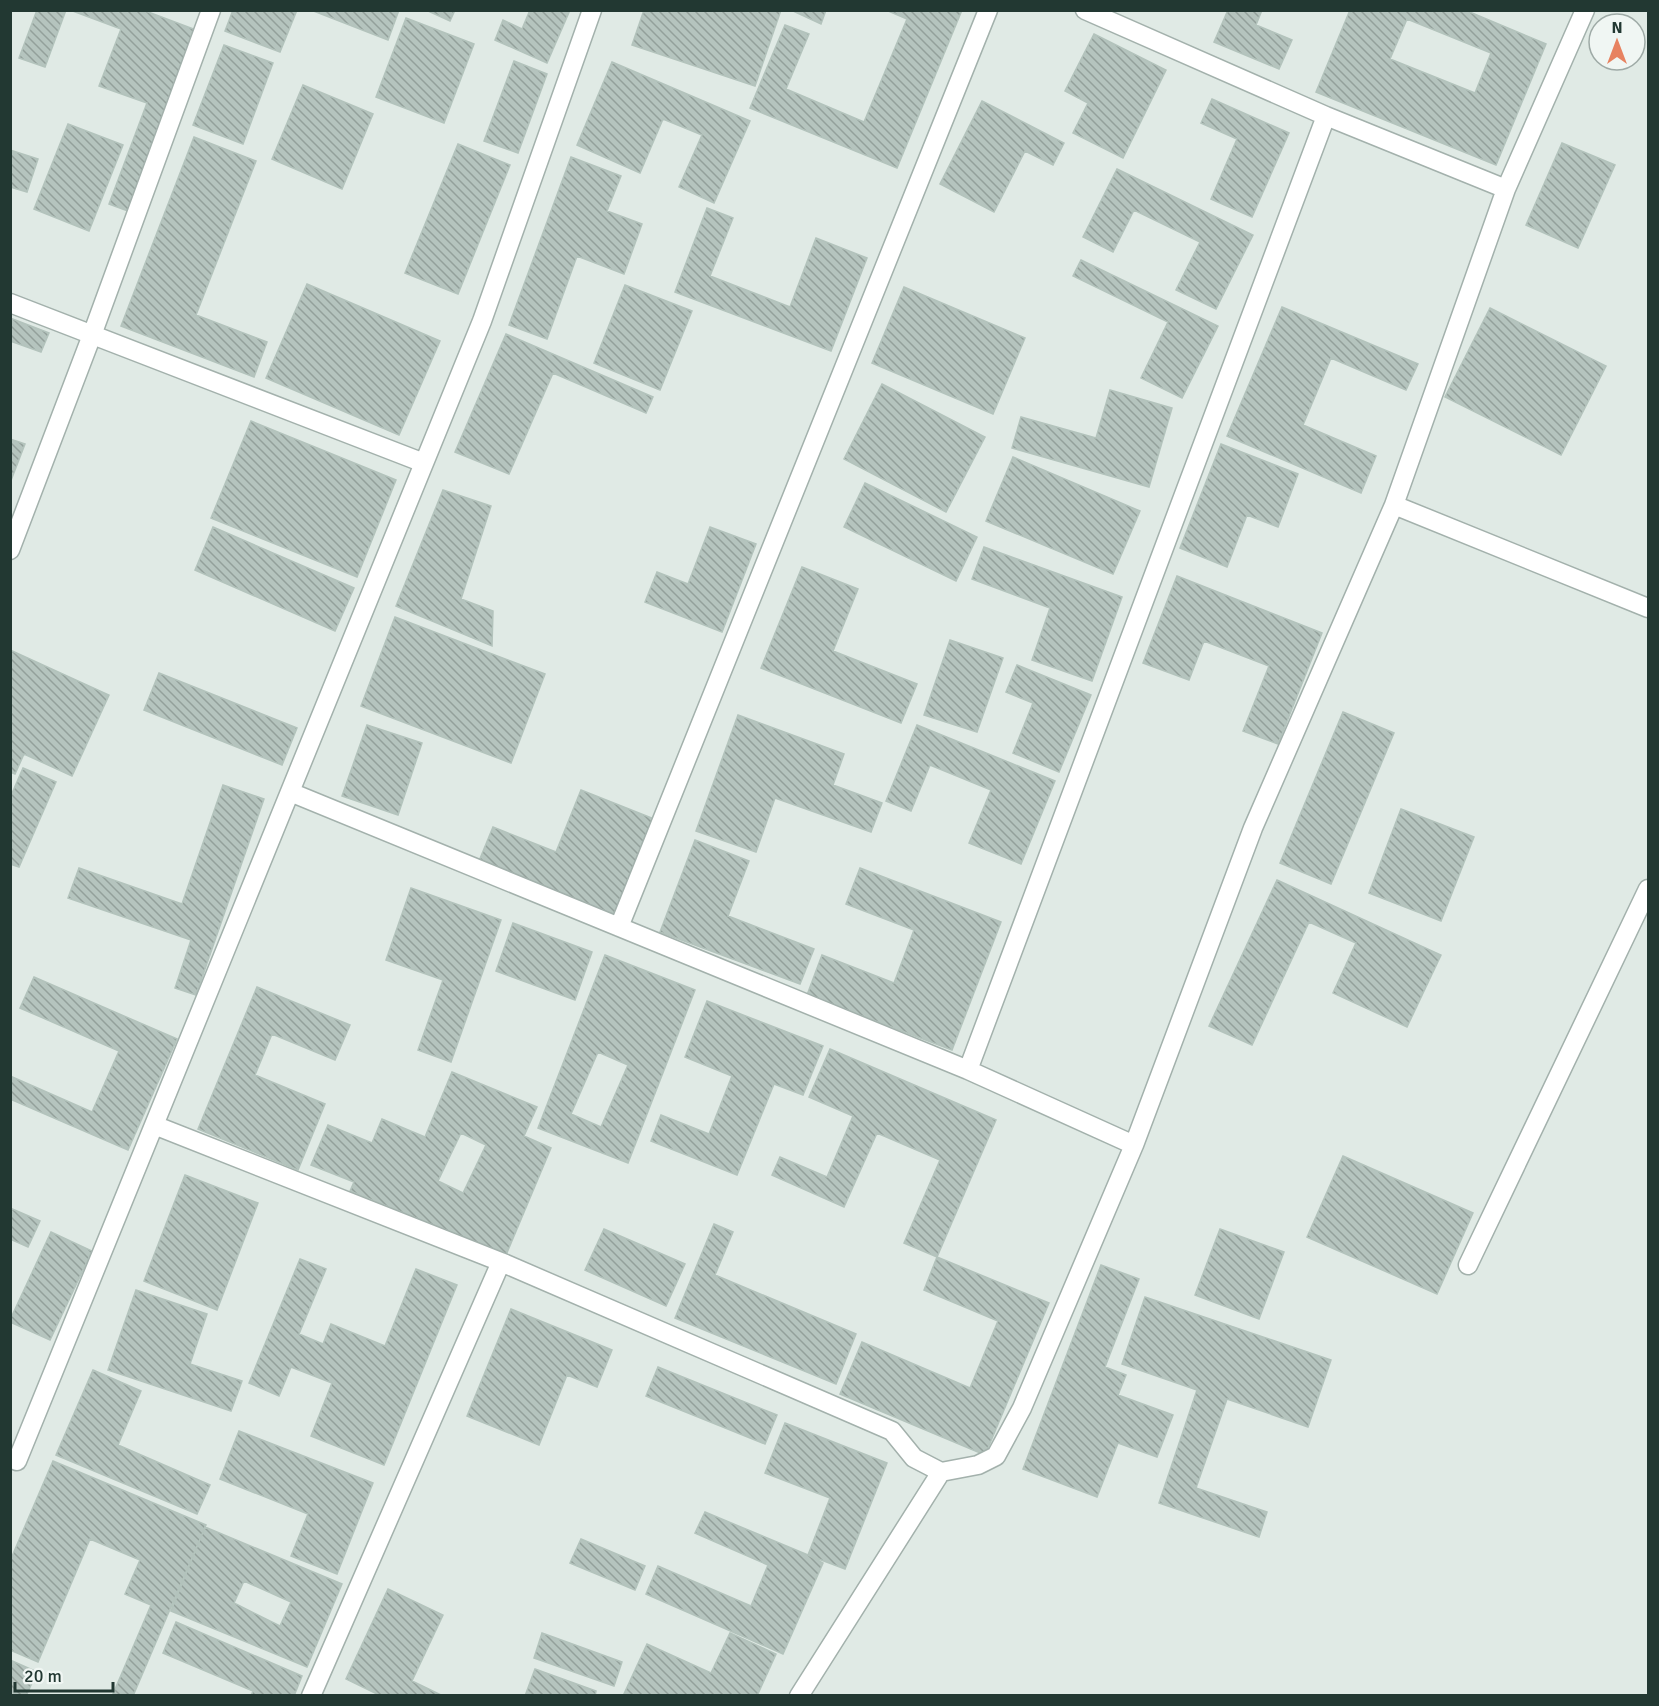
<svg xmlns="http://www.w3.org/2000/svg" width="1659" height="1706" viewBox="0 0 1659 1706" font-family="Signika,sans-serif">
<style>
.building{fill:url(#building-back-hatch);stroke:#b3c3bc;stroke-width:1.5;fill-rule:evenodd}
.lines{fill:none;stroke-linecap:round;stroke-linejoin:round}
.minor-casing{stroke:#a3b1ac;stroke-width:21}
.minor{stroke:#fff;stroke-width:18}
</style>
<defs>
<pattern id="building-back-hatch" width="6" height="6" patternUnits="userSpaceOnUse" patternTransform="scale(1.5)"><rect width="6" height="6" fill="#b5c4be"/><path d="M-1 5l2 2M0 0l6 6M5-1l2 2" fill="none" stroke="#93a09b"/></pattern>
</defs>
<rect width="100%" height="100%" fill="#e0eae5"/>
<!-- building -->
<path class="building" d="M37,10H66L45,67L19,58Z
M70,10H143L196,30L128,211L109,204L147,103L99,86L121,29Z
M233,10H297L280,52L225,31Z
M311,10H399L388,40Z
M426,10H455L450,21Z
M530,10H570L547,63L495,40L503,20L522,29Z
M644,10H781L755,86L632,45Z
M791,10H826L821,24Z
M886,10H962L897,168L750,108L785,25L809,34L786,89L864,122L907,19Z
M1228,10H1262L1256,25L1292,40L1279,69L1214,42Z
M1350,10H1465L1546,44L1496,165L1316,92ZM1407,19L1491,53L1475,93L1390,59Z
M406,18L474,44L444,123L376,97Z
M1094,34L1166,70L1123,158L1073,133L1088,103L1065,91Z
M224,45L273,63L243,144L193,125Z
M514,61L547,74L518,153L484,141Z
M612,62L750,121L714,203L679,187L702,135L663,119L640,173L577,145Z
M303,85L373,114L342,189L272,159Z
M1212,99L1289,133L1252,217L1211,199L1237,139L1201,123Z
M982,101L1064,143L1053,165L1025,151L994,212L940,184Z
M68,124L123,145L89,231L34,209Z
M194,137L256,161L196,315L267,342L254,377L121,326Z
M1562,143L1615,165L1578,248L1526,225Z
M458,144L510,165L458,294L405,273Z
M10,150L38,159L27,192L10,187Z
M571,157L621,176L607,211L642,224L624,274L577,256L547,339L509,325Z
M1117,169L1253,235L1216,309L1176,290L1200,242L1134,210L1113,252L1083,237Z
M707,208L733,218L710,276L790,307L816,238L867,258L831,351L675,292Z
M1081,260L1218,326L1182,398L1141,378L1168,322L1073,276Z
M307,284L440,341L399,435L266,378Z
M625,285L692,311L660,390L594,363Z
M904,287L1025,338L993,414L872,363Z
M1282,307L1418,364L1406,390L1331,358L1303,425L1376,456L1361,493L1227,436Z
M1490,308L1606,366L1561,455L1445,397Z
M10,318L49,333L41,352L10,341Z
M506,334L653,397L646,413L553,373L509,474L455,452Z
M882,384L985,437L946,512L844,459Z
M1110,390L1172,408L1149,487L1012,448L1021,417L1096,438Z
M251,421L396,480L357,577L211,518Z
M10,439L25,444L10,483Z
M1221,444L1298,474L1278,527L1247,515L1227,567L1180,548Z
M1013,457L1140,511L1113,574L986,521Z
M865,483L977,537L956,581L844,527Z
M443,490L491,506L461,599L493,611L492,646L396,606Z
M213,527L354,588L335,631L195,570Z
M710,527L756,544L722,632L645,602L657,572L688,584Z
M984,547L1122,597L1092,681L1032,660L1050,608L972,579Z
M802,567L858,589L833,651L917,684L901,723L761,668Z
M1177,576L1322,633L1278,744L1243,731L1269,666L1204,641L1189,680L1143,663Z
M395,617L545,674L511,763L361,706Z
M950,640L1003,658L977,732L924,715Z
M10,650L109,695L72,776L24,754L15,774L10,772Z
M1017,665L1091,695L1059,772L1013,753L1033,703L1006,692Z
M159,673L297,728L282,765L144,710Z
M1343,712L1394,733L1331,884L1280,863Z
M738,715L844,754L833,785L882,803L871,832L775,798L756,852L696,831Z
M367,725L422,743L398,815L342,796Z
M917,725L1055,781L1021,864L969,843L991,790L930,765L911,811L886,801Z
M23,768L56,782L19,867L10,864V798Z
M223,785L264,799L196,995L175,988L191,940L68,898L79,868L182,904Z
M581,790L654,819L615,915L479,861L493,827L556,852Z
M1401,809L1474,837L1441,921L1369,893Z
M695,840L749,861L728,916L814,949L800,984L660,932Z
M860,868L1001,922L952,1050L807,995L822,955L894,983L914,930L846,904Z
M1277,880L1441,955L1407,1027L1333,993L1356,943L1309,922L1252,1045L1209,1026Z
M411,888L501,920L451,1062L418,1050L443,980L386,960Z
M513,923L592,952L575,1000L496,971Z
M605,955L695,990L628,1163L538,1128ZM598,1052L628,1065L601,1127L571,1114Z
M34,977L177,1039L128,1150L10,1099V1076L92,1112L119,1051L20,1008Z
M257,987L350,1025L335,1060L272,1034L255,1075L325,1104L298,1170L198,1129Z
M707,1001L823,1046L803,1095L774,1084L737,1175L651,1141L661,1115L709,1134L732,1076L685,1057Z
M830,1049L996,1120L937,1257L904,1243L940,1160L877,1133L844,1207L772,1175L780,1157L827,1177L853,1116L809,1097Z
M452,1072L537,1107L524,1136L551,1148L506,1255L350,1191L354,1182L311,1165L328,1125L372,1143L382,1119L425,1137ZM461,1133L486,1145L463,1193L438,1181Z
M1343,1156L1473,1213L1437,1294L1307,1237Z
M185,1175L258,1203L217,1310L144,1281Z
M10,1208L40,1221L28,1247L10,1239Z
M714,1224L733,1232L715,1275L856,1334L836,1384L675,1318Z
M604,1229L685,1264L666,1306L585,1270Z
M1220,1229L1284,1252L1259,1319L1195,1295Z
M51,1232L92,1251L50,1340L10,1322V1320Z
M937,1257L1049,1303L985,1455L840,1394L862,1342L970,1388L998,1321L924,1290Z
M300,1259L326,1269L299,1334L323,1344L331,1324L385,1346L416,1269L457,1285L384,1465L311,1436L332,1383L291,1367L279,1396L249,1383Z
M1101,1265L1139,1279L1105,1367L1126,1375L1118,1395L1173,1415L1157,1457L1118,1443L1097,1497L1023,1469Z
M136,1290L207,1314L190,1364L242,1381L231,1411L108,1370Z
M1145,1297L1331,1360L1308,1427L1227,1399L1196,1488L1267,1512L1259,1537L1159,1503L1197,1390L1122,1364Z
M511,1309L612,1350L597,1387L567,1375L539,1445L467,1416Z
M658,1367L777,1415L765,1444L646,1396Z
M93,1370L141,1391L118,1445L210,1485L197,1514L56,1455Z
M785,1423L887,1463L845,1569L808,1555L830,1498L765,1473Z
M239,1431L373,1483L337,1574L291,1556L308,1514L220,1479Z
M53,1461L206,1525L133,1696H117L113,1694L151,1605L125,1594L140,1560L90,1539L38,1662L10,1650V1561Z
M705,1512L808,1555L823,1563L783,1654L646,1594L658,1566L751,1606L768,1565L695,1533Z
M205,1527L342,1584L307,1667L171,1611ZM244,1581L291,1602L280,1626L234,1603Z
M581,1539L645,1566L635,1590L570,1563Z
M388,1589L443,1615L412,1681L443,1696H381L346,1679Z
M176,1622L302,1676L294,1696H251L253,1691L163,1653Z
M542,1633L622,1662L614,1686L534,1658Z
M730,1633L776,1654L757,1696H623L647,1644L711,1673Z
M10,1660L37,1672L26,1696H10Z
M535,1669L596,1691L595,1696H525Z"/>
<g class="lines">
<!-- minor casing -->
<g class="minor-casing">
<path id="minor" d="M1085,10L1326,116L1506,189
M10,303L424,463
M1394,505L1648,608
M10,550L92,335L211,10
M290,792L968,1070L1134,1145
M619,927L988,10
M968,1070L1326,116
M154,1125L501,1262L892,1431L914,1458L941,1472L799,1696
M1468,1265L1648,889
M10,1458L17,1461L482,321L592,10
M941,1472L978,1465L996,1456L1022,1408L1134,1145L1253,828L1394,505L1506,189L1585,10
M311,1696L501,1262"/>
</g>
<!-- minor -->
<use href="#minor" class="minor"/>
</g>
<!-- border -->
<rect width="1659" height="1706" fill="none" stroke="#223832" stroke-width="24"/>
<!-- north arrow -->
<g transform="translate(1617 42)"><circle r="28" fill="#f0f6f3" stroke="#9eaaa6" stroke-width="1.5"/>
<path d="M0-4.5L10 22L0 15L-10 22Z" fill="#e78260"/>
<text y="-9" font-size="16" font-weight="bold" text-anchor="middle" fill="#223832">N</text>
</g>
<!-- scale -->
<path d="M15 1682v9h98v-9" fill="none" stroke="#223832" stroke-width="3"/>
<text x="24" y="1682" font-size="18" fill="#223832" stroke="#f0f6f3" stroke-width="4.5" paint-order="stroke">20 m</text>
</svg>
